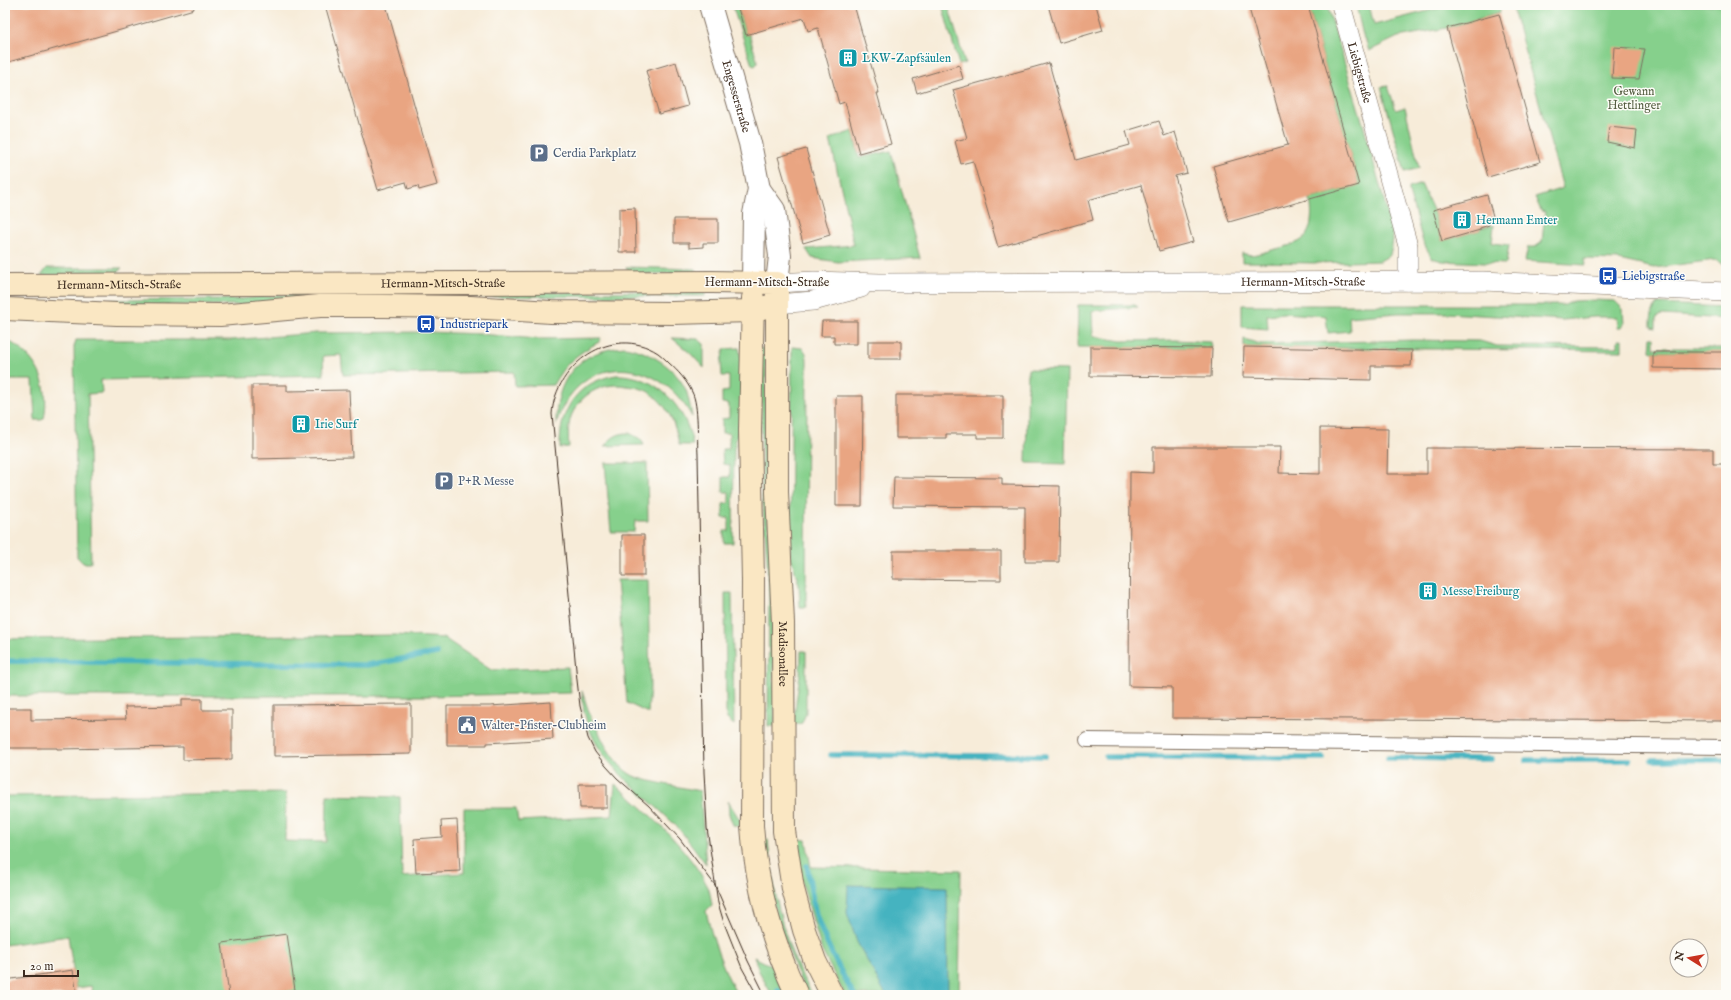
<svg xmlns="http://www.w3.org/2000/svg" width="1731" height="1000" viewBox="0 0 1731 1000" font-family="'IM FELL English',serif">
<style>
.green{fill:#86d08c;stroke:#607d55}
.water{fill:#45b3c0;stroke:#406e6f}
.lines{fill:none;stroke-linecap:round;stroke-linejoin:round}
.stream{stroke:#45b3c0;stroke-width:5.5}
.building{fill:#e9a582}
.pedestrian-casing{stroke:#7d6e5f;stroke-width:16}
.minor-casing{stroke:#7d6e5f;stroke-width:20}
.tertiary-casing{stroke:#7d6e5f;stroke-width:24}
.secondary-casing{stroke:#7d6e5f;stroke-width:24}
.pedestrian{stroke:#fff;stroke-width:14}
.minor{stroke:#fff;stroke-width:19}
.tertiary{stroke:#fff;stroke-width:22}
.secondary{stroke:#fae7c3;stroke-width:22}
.tram{stroke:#3b2a1e;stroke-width:1}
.labels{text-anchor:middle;stroke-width:3;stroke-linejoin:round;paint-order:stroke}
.culture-label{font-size:12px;fill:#0d838f;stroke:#fdfcf7;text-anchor:start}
.street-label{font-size:12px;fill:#3b2a1e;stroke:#fdfcf7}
.park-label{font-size:12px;fill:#525c3f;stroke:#fdfcf7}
.service-label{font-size:12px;fill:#4e5e75;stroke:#fdfcf7;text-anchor:start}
.transit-label{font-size:12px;fill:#164399;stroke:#fdfcf7;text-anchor:start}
</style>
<rect width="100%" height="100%" fill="#fdfcf7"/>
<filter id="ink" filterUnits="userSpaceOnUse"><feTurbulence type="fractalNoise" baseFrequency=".025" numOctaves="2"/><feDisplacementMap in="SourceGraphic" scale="8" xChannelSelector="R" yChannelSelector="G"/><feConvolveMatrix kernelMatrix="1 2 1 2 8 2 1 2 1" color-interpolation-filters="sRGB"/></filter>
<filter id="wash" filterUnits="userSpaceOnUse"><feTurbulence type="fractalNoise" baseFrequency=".012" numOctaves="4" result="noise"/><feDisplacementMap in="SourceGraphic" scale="16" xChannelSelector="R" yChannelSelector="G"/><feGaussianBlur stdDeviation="0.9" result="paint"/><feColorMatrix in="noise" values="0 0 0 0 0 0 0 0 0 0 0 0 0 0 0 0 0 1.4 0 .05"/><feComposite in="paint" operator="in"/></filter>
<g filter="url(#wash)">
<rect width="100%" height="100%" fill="#f7ecd9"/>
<!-- green -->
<path class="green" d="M732,5H737L746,35L749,34L758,63L755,66L752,65Z
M942,5H948L965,63L959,65Z
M1308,5H1327L1361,117L1392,229L1393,240L1390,255L1380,261L1316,263L1242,262V253C1254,257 1260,253 1272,250C1280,248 1289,246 1296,243C1313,237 1313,214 1310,199L1359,185Z
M1356,5H1369L1374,25L1451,5H1498L1501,7L1499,13L1447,28L1398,37L1369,51L1366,41L1364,40Z
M1512,5H1726V265L1715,260L1654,268L1619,260L1584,259L1585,265L1525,261L1528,247H1535L1542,242L1545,212L1541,211L1535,197L1563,188Z
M1388,86L1396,110L1405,107L1419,168L1405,172L1381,87Z
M853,131L859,158L891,151L920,258L838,262L812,258L806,249L854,245L830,139Z
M1421,184L1433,210L1442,241L1480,230V228L1494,225L1492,243L1509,245L1506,264L1442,261L1432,258L1423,242L1409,192V188Z
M626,267L695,269L697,273L630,274Z
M47,268H122L114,276H41Z
M705,291V296L375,297L241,305H102L103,300L240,299L278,295Z
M1595,300L1615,301L1623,309L1624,324L1622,328H1618L1617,317H1594L1563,320L1446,313H1398L1349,317L1350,331L1328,333L1326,316L1284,313L1267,315L1268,329L1242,327V305H1565L1573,301Z
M1658,304L1726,307V319L1662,315L1656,318V328L1651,327C1651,318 1651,311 1658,304Z
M1078,305H1135L1138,307L1092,311L1093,336L1121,341L1176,340L1211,342L1212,348L1077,347Z
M427,332L481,334L536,339L601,338L599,342C577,354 565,363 553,385L515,386L514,372L343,375L341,355L323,356L324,375L101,380L102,393L88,394L91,563H83L77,557L74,347L76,340H231L316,333Z
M672,338L698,339L704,344V368L690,353Z
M1651,338H1654V348H1726V352H1653L1650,351Z
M5,339C36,355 51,383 44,419L41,420H35L33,380H5Z
M1244,339L1260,344L1413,340L1480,341L1497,346L1618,347V340L1622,339V351L1244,347Z
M625,347C649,351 678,368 687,393C689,401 691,409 692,417C686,406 678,395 668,387C624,352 570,372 556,425C555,379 578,350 625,347Z
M792,347L802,348C807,352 807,357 807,363L806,607H800L799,585L790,554Z
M739,348L742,363L740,422L734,449L733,543H724V531H729V518H723V504L729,503V492H723V477H730V465L723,464L722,449H729V433H722V419L729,418V404L722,403V392L729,391V376H722L721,362L724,349Z
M761,348H766V493L772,568L775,726H768L769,587L762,493Z
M1028,369L1067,370L1065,464L1026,463Z
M616,375C657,374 686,407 693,445H679C676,426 669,407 653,395C646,389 636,387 627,386C603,381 577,395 570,420C568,429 568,438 569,447L560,448C559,409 577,382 616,375Z
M629,433L641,439L644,445L605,446C611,437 618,433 629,433Z
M605,463H647L648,521H635L634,532H611Z
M617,580H648L650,687L648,713L627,703Z
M725,593H732L734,725L727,719L726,715Z
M396,635L444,638L491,670L568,667L571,693L429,696H5V639Z
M801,651H806V713L802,723L793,725L800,673Z
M582,691L592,721H595C600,739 617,770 636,777C654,783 681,787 700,791L706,864C695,850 684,833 671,821C631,782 583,754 582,691Z
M615,784C647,811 689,849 708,887C710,892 711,899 712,905L706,911C712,939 723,969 737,995H93L91,986L76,988L68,936L5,945V796L286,793L285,841L326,842L327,795L400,797L402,877L464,873V808H516L518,821L612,816Z
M728,801L740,820L742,827L733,825L729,814Z
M794,839L806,840L811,867L961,870L959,995H845L822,951L803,886Z
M762,840H768C773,892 784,950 813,995H806L776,918Z
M754,957L774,967L786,995H772L759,971Z"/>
<!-- water -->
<path class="water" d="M848,885L947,887L948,995H886L857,942L847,913Z"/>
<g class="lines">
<!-- stream -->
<path class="stream" d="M5,661L367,665L437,653
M831,755L1045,756
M1106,757L1323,758
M1388,758L1492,759
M1526,760H1629
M1652,760H1726
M807,866C810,882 812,899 816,914C825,943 839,969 854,995
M778,990L781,995"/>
</g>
<g id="blocks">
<!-- building -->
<path class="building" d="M5,5H193L194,9L5,63Z
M325,5H386L437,185L419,190L418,186L408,189L406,182L378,190Z
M737,5H854L879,93H877L891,144L859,153L845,102L839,104L818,28L808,31L804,18L746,35Z
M1048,5H1096L1103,30L1059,43Z
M1248,5H1308L1359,185L1229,222L1213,166L1288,145Z
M1499,14L1540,162L1488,177L1447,28Z
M1614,47L1645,49L1639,79L1612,78Z
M676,62L688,106L659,114L646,71Z
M1049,63L1076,160L1130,145L1126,131L1159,121L1164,136L1175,132L1187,173L1175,176L1193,242L1159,251L1141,185L1088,200L1093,220L998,247L973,161L961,164L955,141L967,138L953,90Z
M959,65L963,79L917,93L913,79Z
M1609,127L1637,130L1635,148L1607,142Z
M806,149L830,235L803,243L778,157Z
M1487,195L1493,216L1487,218L1489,225L1480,228V230L1442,241L1433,210Z
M635,208L636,252H619V209Z
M674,219H718V243H703V247L689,248V243H674Z
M822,321H857V344H834V336H821Z
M868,341H901V359H868Z
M1090,347L1212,348L1211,377L1090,376Z
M1244,347L1412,350L1411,366H1371V380L1243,377Z
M1653,352H1726V369L1653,368Z
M252,385H287V391L349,390L352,457L252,459Z
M896,395H1003V438H977V434H946V438H896Z
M836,396H863L862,506H836Z
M1320,428L1388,429L1387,474H1427V448L1713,449V464H1726V721L1172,718V687L1129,686L1130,472L1153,473V447H1280L1279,473L1320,474Z
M894,477L1002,478V485L1060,486L1059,562H1025V507L893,506Z
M622,535H644V576H622Z
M893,551H1001V580L893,579Z
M182,699H202V710H232V759L183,760V747L57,749V748H5V708H31V720L126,719L125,707L182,706Z
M551,702L553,739L487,743V745H447V706H490Z
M411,704V754L274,756V705Z
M579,784H607V808H580Z
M457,820L460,871L416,873L414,839L442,837L441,821Z
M287,934L295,990L257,995H229L222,943Z
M73,970L77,995H5V980Z"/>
</g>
</g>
<g filter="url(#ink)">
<use href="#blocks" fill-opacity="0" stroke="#7d6e5f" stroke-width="1"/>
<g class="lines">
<!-- pedestrian casing -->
<g class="pedestrian-casing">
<path id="pedestrian" d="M1087,740L1726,747"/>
</g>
<!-- minor casing -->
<g class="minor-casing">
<g id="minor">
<path id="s1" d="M1341,5L1408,246V281"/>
<path id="s2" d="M777,283L814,281L880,283L1483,281L1726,292"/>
<path d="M776,304L813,301L861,288"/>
</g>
</g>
<!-- tertiary casing -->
<g class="tertiary-casing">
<g id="tertiary">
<path id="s3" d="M710,5L750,143L759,189L754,214L753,282"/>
<path d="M759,189L774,210L780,256L777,283"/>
</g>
</g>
<!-- secondary casing -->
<g class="secondary-casing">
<g id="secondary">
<path id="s4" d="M5,285L712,282L777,283V492L783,623L784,831L793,889L804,930L815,961L832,995"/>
<path d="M753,298L750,430L753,580L752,826C756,884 772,942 797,995"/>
<path d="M5,309L117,314L220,315L320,306H384L470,307L551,312L672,313L752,311L776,304"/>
</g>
</g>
<!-- pedestrian -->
<use href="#pedestrian" class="pedestrian"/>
<!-- minor -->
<use href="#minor" class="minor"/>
<!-- tertiary -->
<use href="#tertiary" class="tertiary"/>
<!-- secondary -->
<use href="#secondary" class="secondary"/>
<!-- tram -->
<path class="tram" d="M757,995L742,968L724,923L718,903L707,828L704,772L698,455C697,440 699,405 692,392C687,381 678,371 669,363C666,360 662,356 658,353C612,323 555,365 552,414L577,680L580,706L588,738L595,752L606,766L617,778L649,806L680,839L715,885L748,961L765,995"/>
</g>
</g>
<!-- icons -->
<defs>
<g id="building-square" transform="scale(1)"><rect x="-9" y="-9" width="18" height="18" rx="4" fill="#0f9aa8" stroke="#fdfcf7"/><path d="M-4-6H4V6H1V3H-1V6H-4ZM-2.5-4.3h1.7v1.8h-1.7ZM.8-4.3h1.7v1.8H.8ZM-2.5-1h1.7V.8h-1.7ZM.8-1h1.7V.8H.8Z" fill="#fff"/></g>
<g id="parking-square" transform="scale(1)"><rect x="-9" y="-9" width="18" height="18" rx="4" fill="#5c6f8a" stroke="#fdfcf7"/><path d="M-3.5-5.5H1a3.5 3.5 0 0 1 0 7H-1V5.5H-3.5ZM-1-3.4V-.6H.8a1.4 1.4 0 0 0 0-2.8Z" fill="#fff"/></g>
<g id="bus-square" transform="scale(1)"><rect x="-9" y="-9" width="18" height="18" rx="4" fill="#1a4fb4" stroke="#fdfcf7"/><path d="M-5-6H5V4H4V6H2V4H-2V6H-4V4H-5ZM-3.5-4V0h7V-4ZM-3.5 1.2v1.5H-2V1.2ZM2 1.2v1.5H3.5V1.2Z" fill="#fff"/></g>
<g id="civic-square" transform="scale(1)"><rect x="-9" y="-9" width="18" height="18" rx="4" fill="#5c6f8a" stroke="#fdfcf7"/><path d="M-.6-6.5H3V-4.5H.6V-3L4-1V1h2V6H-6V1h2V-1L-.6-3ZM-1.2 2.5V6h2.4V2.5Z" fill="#fff"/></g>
</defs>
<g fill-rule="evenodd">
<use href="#building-square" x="848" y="58"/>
<use href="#parking-square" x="539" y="153"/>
<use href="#building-square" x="1462" y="220"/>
<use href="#bus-square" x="1608" y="276"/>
<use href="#bus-square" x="426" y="324"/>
<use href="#building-square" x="301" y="424"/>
<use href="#parking-square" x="444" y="481"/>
<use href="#building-square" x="1428" y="591"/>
<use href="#civic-square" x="467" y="725"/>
</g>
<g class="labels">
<!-- culture labels -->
<g class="culture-label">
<text x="862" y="62">LKW-Zapfsäulen</text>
<text x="1476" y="224">Hermann Emter</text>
<text x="315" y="428">Irie Surf</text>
<text x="1442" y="595">Messe Freiburg</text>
</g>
<!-- street labels -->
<g class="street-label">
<text dy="4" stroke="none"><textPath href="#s1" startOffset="70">Liebigstraße</textPath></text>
<text dy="4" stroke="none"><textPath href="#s3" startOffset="95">Engesserstraße</textPath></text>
<text dy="4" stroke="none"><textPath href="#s2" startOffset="526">Hermann-Mitsch-Straße</textPath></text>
<text x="767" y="286">Hermann-Mitsch-Straße</text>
<text dy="4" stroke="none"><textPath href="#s4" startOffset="438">Hermann-Mitsch-Straße</textPath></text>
<text dy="4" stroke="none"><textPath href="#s4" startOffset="114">Hermann-Mitsch-Straße</textPath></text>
<text dy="4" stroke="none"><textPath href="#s4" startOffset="1143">Madisonallee</textPath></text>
</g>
<!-- park labels -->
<g class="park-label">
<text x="1634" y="95">Gewann<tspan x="1634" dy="14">Hettlinger</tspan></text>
</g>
<!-- service labels -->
<g class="service-label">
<text x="553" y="157">Cerdia Parkplatz</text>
<text x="458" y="485">P+R Messe</text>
<text x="481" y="729">Walter-Pfister-Clubheim</text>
</g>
<!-- transit labels -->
<g class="transit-label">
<text x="1622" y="280">Liebigstraße</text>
<text x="440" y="328">Industriepark</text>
</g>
</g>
<!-- margin -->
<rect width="1731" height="1000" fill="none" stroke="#fdfcf7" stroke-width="20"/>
<!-- north arrow -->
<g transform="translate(1689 958) rotate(281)"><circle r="19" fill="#fdfcf7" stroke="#afa8a0"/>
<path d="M0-3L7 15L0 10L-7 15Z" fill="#c8321e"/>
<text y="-6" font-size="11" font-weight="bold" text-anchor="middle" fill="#3b2a1e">N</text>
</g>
<!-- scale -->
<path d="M24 970v6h54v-6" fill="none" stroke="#3b2a1e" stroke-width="2"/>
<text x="30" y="970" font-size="12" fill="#3b2a1e" stroke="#fdfcf7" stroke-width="3" paint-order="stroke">20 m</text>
</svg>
